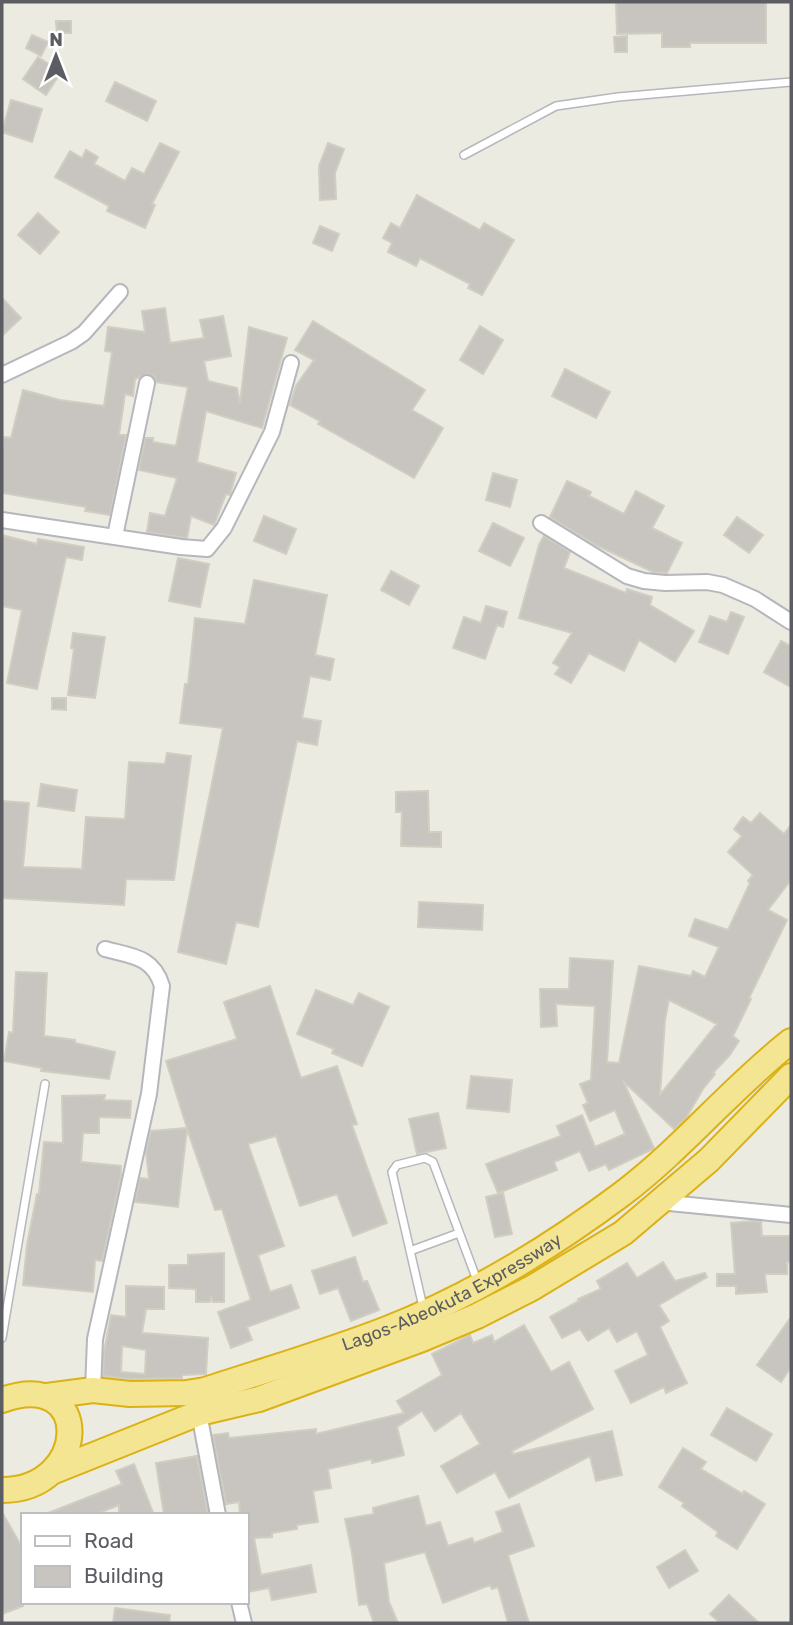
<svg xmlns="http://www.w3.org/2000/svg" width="793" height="1625" viewBox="0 0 793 1625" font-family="Rubik,sans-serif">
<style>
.building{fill:#c8c5c0;stroke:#d0cdc1;stroke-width:2;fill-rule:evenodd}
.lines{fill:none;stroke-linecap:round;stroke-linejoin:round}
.lane-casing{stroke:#b5b7bc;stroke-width:10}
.street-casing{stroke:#b5b7bc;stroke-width:18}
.highway-casing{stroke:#dbb113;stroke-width:28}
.lane{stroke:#fff;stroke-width:7}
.street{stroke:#fff;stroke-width:14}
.highway{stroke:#f3e592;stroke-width:24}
.labels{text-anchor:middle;stroke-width:6;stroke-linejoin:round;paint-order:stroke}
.street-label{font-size:18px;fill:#5b5d62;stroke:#fff}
</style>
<rect width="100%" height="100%" fill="#ecebe2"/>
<!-- building -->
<path class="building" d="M616,2H766V43H690V47H662V33L617,34Z
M56,21H71V33H57Z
M32,35L48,42L41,56L26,48Z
M627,36V52H615L614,37Z
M38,57L61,72L46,95L23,79Z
M115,82L156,101L147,121L106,101Z
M11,100L42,109L32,142L2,132Z
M160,143L179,152L152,204L155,205L145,228L107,211L109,206L55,177L70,151L82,158L86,150L98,157L94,164L125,181L132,168L144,174Z
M328,143L344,149L335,173L336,199L320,200L319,166Z
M417,195L480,230L484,223L514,240L482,295L468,288L470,284L420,258L416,266L388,252L392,243L383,238L391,223L400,228Z
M38,213L59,232L40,254L18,235Z
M320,226L339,234L332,251L313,243Z
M2,298L21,318L2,336Z
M165,308L170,343L204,338L200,320L223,316L231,356L204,361L208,381L237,388L240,403L249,327L287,338L262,428L206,411L197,462L236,473L230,495L226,494L214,525L191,516L187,538L147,532L150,513L165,516L177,478L139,470L145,438H153V442L176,446L188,387L156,382L154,376L148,374L135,379L133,396L125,394L119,435H126L110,515L85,511L86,507L2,493V447L4,437L11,438L23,390L60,400L104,406L112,352L105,351L108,327L145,332L142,311Z
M313,321L425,390L412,410L443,428L414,478L318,424L320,421L290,405L296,386L314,360L295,350Z
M480,326L503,340L483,374L460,360Z
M565,369L610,392L596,418L552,396Z
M493,473L517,480L510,507L486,500Z
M567,481L591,492L589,496L624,514L636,491L664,506L652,528L682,543L667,573L653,572L598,546L550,517Z
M264,516L296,529L286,554L254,541Z
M737,517L763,535L749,553L724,535Z
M493,523L524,538L510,566L479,551Z
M2,535L37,544L38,539L84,547L82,560L66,557L37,689L7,683L22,610L2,606Z
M544,536L570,552L564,568L626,593L627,589L652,597L650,605L694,631L675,662L639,640L624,671L589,653L571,683L555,674L560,667L553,663L572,633L519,618L539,545Z
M178,558L209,564L200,607L169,601Z
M391,571L419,586L409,605L381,590Z
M254,580L327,595L315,655L334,659L330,680L310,676L302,718L321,721L317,745L297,741L258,927L236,922L226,964L178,952L223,728L180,723L185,684H188L195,618L245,624Z
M486,606L507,612L503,627L497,625L485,659L453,648L464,617L481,623Z
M731,612L744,617L728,654L699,642L710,616L727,622Z
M73,633L105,637L95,698L68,695L74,649L71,648Z
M781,641L791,646V687L764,672Z
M52,698H66V710L52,709Z
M167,753L191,756L174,880L126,879L124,905L2,898V801L29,803L23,867L82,869L86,817L125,819L129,762L165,764Z
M41,784L77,790L74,811L38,806Z
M428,791L429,832H441V847L401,846L402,812H396V792Z
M760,813L784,834L791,825V880L768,910L787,920L749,998L751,999L733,1036L739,1041L730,1055L713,1073L715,1074L703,1089L686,1118L674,1129L623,1081L654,1148L651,1150L609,1170L606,1164L589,1171L580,1151L554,1162L557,1170L498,1193L486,1164L561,1136L557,1126L582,1115L595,1147L625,1134L615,1110L590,1121L583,1105L588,1103L580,1084L591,1080L595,1006L556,1004L557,1026L541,1027L540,989H569L570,958L613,961L607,1062L619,1063L639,966L691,976L693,971L705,977L719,947L689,936L695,919L728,930L750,883L748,881L753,875L728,852L742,836L734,829L743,817L751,823ZM669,1000L717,1024L660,1095L665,1020Z
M419,902L483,905L482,930L418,927Z
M16,972L47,973L44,1036L75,1040V1043L115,1052L109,1079L41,1071L42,1068L4,1061L9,1032L13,1033Z
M270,986L301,1078L337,1066L357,1124L352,1125L387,1223L353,1236L337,1194L300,1206L276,1136L248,1144L284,1246L258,1255L270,1292L291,1285L299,1308L247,1327L252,1340L231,1348L218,1312L251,1300L222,1209L215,1210L187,1129L178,1207L135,1202L140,1178L149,1179L146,1152L151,1131L187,1128L166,1061L237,1039L224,1002Z
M316,990L353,1005L359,993L389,1007L362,1066L332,1053L334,1049L297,1034Z
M471,1076L512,1080L509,1112L467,1108Z
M105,1095L104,1100L131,1101L130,1118L99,1117V1133H83L81,1162L121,1166V1176L102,1261L95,1260L93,1292L23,1285L27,1245L37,1194H39L44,1142L63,1143L62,1096Z
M438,1113L446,1148L417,1154L409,1119Z
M503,1193L512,1234L495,1237L486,1197Z
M753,1221L761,1222L762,1236H791L790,1262H787V1274H765L767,1292L736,1294V1286H717V1274H735L731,1223Z
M224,1253V1302H213L211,1296L210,1302H196V1289L169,1288V1265H188V1255Z
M355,1257L363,1282L367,1281L379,1310L351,1321L338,1288L320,1294L312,1271Z
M663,1262L675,1281L705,1273L707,1277L659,1305L669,1321L660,1327L687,1383L666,1393L664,1387L631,1403L615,1371L648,1355L637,1331L617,1342L609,1328L588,1341L580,1329L562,1338L550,1317L579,1301L578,1299L601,1289L597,1281L627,1263L637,1278Z
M126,1286L164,1287V1309H146L142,1333L208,1338L206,1374L182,1375V1378L131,1379L103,1376L104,1352L111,1315L126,1317ZM122,1346L146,1350L145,1374L121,1372Z
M791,1317V1367L781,1382L757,1365Z
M524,1325L551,1372L569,1362L593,1409L512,1451L513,1454L612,1431L622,1475L596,1481L590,1456L509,1498L495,1472L457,1493L441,1466L480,1444L461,1413L435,1431L422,1411L397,1427L404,1455L372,1463V1459L328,1469L331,1488L313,1491L318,1522L297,1525V1529L272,1533V1537L254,1538L261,1575L311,1565L316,1592L272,1600L269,1588L247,1592V1515H240L239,1502L226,1504L213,1435L228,1433L229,1438L316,1429V1434L404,1413L397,1401L442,1375L432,1354L470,1335L473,1343L492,1335L494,1342Z
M727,1408L772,1434L756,1461L711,1435Z
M683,1448L706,1462L701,1469L743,1494L744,1491L765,1504L737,1549L716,1536L718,1532L682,1506L684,1503L659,1487Z
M197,1456L208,1515H164L156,1463Z
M134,1464L154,1515H119V1505L94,1515H43L122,1484L116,1471Z
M418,1496L426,1526L440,1522L448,1546L472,1538L474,1543L503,1532L496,1512L519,1504L534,1546L508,1555L529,1623H508L498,1587L492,1589L490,1585L443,1603L425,1552L384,1563L389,1602L398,1623H374L367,1604L359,1605L352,1553L345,1519L374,1514L373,1508Z
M2,1512L23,1549V1606L2,1614Z
M685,1550L698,1571L669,1588L657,1567Z
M729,1595L759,1623H720L710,1614Z
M115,1608L170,1615L169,1623H113Z"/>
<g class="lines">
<!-- lane casing -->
<g class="lane-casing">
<path id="lane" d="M464,155L556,106L618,97L791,82
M410,1251L459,1233
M423,1307L392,1172L397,1165L425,1158L433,1162L478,1283
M2,1338L45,1084"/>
</g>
<!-- street casing -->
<g class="street-casing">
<path id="street" d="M2,375L71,342L84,333L120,292
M2,520L181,547L207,549L224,528L272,432L291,363
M541,523L627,576L644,581L665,583L707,582L723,585L755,599L791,622
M115,536L147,383
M659,1202L791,1215
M93,1390L95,1339L149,1094L162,986C153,956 131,956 105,949
M199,1413L218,1515
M239,1602L244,1623"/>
</g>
<!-- highway casing -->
<g class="highway-casing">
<g id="highway">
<path id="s1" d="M47,1396L93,1390L130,1394L186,1393L205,1390C266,1370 328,1352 387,1329C471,1296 550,1248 622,1194C683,1148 731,1088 791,1041"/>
<path d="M2,1400C94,1367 90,1490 2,1490"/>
<path d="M54,1471L199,1413L259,1399L422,1339L477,1316L532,1288L623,1233L709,1160L791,1076"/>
</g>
</g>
<!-- lane -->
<use href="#lane" class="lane"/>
<!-- street -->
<use href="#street" class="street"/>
<!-- highway -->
<use href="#highway" class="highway"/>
</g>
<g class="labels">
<!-- street labels -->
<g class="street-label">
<text dy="6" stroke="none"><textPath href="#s1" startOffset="425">Lagos-Abeokuta Expressway</textPath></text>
</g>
</g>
<!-- border -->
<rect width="793" height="1625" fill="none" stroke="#5b5d62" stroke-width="7"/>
<!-- legend -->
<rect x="21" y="1513" width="228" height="91" fill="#ffffff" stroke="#bdbec0" stroke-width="2"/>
<rect x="35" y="1536" width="35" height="10" fill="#ffffff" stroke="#bdbec0" stroke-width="2"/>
<text x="84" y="1548" font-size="21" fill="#5b5d62">Road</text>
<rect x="35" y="1566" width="35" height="21" fill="#c8c5c0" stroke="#bdbec0" stroke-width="2"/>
<text x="84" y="1583" font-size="21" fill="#5b5d62">Building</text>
<!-- north arrow -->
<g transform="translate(56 56)" stroke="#ffffff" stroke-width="5" paint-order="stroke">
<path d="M0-5L12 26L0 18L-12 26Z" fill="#5b5d62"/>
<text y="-10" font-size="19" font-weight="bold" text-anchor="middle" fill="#5b5d62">N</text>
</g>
</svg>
